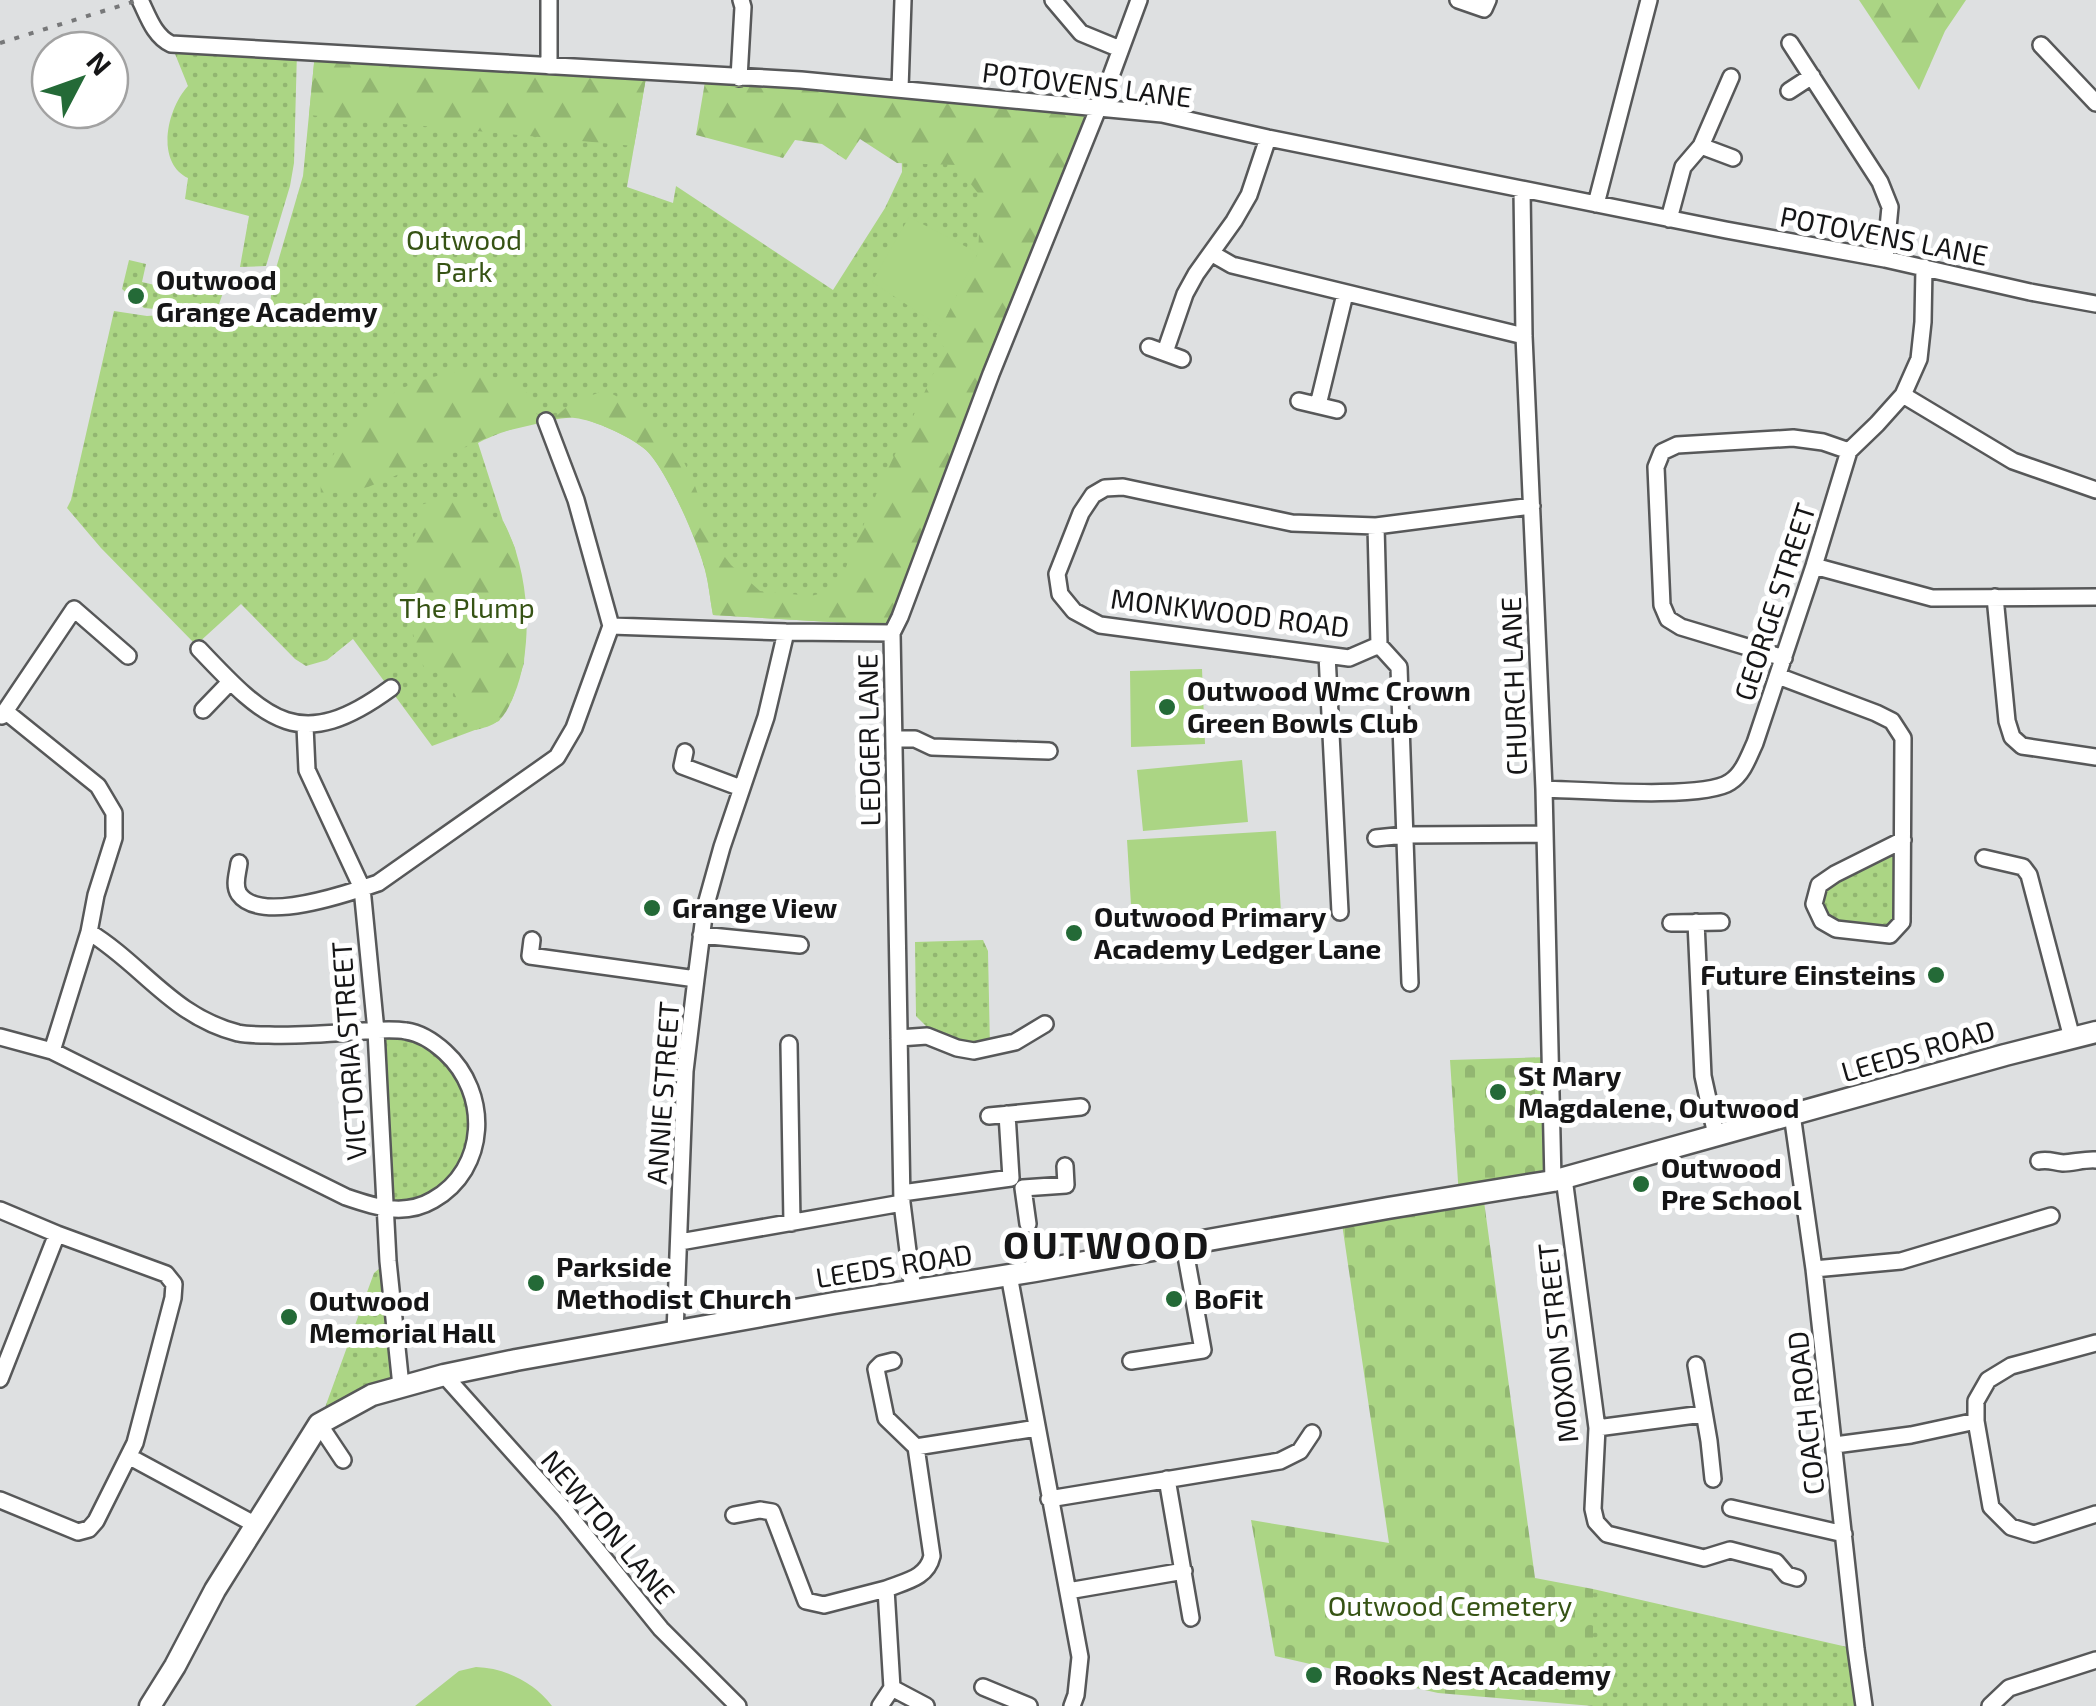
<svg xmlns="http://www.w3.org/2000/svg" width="2096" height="1706" viewBox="0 0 2096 1706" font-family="'Exo 2',sans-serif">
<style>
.grass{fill:url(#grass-dots)}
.forest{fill:url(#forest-firs)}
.cemetery{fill:url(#cemetery-stones)}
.pitch{fill:#abd584}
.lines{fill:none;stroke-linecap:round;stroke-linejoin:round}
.minor-casing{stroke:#575859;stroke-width:20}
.major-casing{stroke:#575859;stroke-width:25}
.minor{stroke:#fff;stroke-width:15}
.major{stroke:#fff;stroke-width:20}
.rail{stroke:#777879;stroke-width:4;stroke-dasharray:5 10;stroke-linecap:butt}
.poi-dot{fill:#246a37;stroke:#fff;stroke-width:4}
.labels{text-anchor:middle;stroke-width:10;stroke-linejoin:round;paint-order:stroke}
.street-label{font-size:28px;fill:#161617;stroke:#fff}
.park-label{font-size:28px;fill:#365314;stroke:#fff}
.poi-label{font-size:28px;font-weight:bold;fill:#161617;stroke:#fff;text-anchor:start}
.district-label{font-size:38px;font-weight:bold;letter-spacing:2.5px;fill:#161617;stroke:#fff}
</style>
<defs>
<pattern id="grass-dots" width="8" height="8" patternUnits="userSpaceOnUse" patternTransform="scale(2.5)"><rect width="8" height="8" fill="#abd584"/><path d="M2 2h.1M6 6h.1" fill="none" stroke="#92b671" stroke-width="1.8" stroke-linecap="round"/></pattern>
<pattern id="forest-firs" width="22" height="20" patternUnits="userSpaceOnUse" patternTransform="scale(2.5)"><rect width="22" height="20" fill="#abd584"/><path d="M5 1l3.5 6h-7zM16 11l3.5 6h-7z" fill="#92b671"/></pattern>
<pattern id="cemetery-stones" width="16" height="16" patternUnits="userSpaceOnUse" patternTransform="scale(2.5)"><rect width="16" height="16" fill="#abd584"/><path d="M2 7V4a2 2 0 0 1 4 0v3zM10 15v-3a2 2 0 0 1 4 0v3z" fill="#92b671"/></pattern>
</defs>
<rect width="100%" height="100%" fill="#dee0e1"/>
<!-- grass -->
<path class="grass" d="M171,44L297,51L294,163L290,186L266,266L240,267L249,216L185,199L188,178C155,162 167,109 188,86Z
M315,53L647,72L627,187L673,203L676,186L833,290L885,208L902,172L900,89L1051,104L883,625L713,615C710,600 709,585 705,570C697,540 669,476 649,453C636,439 593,419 573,417C551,415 498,432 478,443L503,521L515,548L526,617L524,663L512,700L499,721L432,746L353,639L327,660L306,666L295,659L241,604L196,645L101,548L67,508L71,500L114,311L147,316L237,310H270L272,282L303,176Z
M129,260L146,264L142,282L197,295L200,285L224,290L219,304L155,309L144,308L122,289Z
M1903,840L1902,922L1890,935L1822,921L1819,885Z
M983,940L988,951L990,1048L927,1036L926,1026L916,1016L915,942Z
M376,1031L432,1040L470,1085L476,1146L446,1193L384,1210Z
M388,1261L401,1386L319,1424L374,1273Z
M1593,1589L1856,1649L1864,1706H1593Z"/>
<!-- forest -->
<path class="forest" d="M1859,0H1966L1945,31L1919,90Z
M315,53L647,72L634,146L309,115Z
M706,76L1099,107L900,617L883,625L713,615C710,600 709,584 705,569C697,539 667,471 646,450C632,437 594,420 575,418C568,417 559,419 552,420L570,404L605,390L638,408L660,425L678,449L695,486L715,544L731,565L760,591L811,596L826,592L836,584L844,572L878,490L945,349L936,336L978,253L981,197L956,165L897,163L860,139L846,160L822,144L795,140L783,158L696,135Z
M469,370L510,382L530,395L540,423L501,432L368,487L321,495C319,477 326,469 335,452C363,400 412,377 469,370Z
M447,496C471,498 484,504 499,523L503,521C529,568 535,645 514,695C510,704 506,715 498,721C492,726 483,728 476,730L471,728L442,668L427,677L401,597L410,588L409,545C416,537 422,517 418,506Z"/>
<!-- cemetery -->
<path class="cemetery" d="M1550,1057L1553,1181L1483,1194L1535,1578L1593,1589V1706L1438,1693L1275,1656L1251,1520L1389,1543L1341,1217L1459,1197L1450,1060Z"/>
<!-- pitch -->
<path class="pitch" d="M909,217L978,253L941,327L872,282Z
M1202,669L1205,744L1131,747L1130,671Z
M1242,760L1248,822L1143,831L1137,770Z
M1276,831L1281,912L1132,921L1127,840Z
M476,1667C505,1668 534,1682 552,1706H415L459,1671Z"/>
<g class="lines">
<!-- minor casing -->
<g class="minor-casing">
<path id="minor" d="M140,0C148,16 154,36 171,44L801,80L1162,114L1268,138L1726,230L1885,259L2030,292L2096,304
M1053,0L1081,33L1120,49
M1458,0L1484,9L1488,0
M1790,43L1880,182L1890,207L1885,259
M2041,45L2096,103
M549,66V0
M1731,77L1701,146L1733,158
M739,78L743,7L741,0
M900,89L903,0
M1789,91L1812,76
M1522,189L1524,336L1544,789L1553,1181
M1596,204L1649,0
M1669,219L1683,167L1701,146
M1211,253L1232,265L1524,336
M1149,347L1182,359
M1165,352L1185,294L1196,274L1234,221L1249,195L1268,138
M1903,395L2013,461L2096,490
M1299,401L1337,410
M1318,405L1345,294
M1376,526L1379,645
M1814,566L1932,598L2096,597
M1995,597L2007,721L2012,737L2022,746L2096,757
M611,626L786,632L892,633
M1379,645L1349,658L1100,625L1074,611L1060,594L1057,574L1081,513L1093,495L1105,488L1123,487L1292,523L1376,526L1532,506
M1379,645L1399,667L1410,983
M199,649C267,721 300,755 391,688
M1327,655L1340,912
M1784,658L1681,627L1668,619L1662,605L1656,467L1662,452L1677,445L1793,438L1823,442L1849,451
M1778,676L1876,713L1892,721L1903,738L1902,922L1890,935L1836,929L1822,921L1814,904L1819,885L1835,874L1903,840
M203,710L230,682
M5,711L98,786L114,813V838L96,895L89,932L52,1051
M2,716L74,609L128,656
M305,726L307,770L362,888L376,1031L388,1261L401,1386
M894,739H915L932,747L1049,751
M685,752L682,766L741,788
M1544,789C1581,790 1704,800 1730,782C1743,774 1749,756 1755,743L1814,566L1849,451L1877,424L1903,395L1919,359L1923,322L1924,267
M1376,838L1405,835L1545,834
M1984,858L2023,867L2029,875L2072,1038
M239,863C238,873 233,885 239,894C260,924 349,893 378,883L557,757L574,728L611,626L576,500L546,421
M1696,922L1703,1076L1716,1135
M1671,923L1721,922
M701,935L800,945
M532,940L530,956L696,979L685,1071L675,1333
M696,979L705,908L722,847L766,717L786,632
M0,1037L52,1051L346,1197C375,1207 404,1217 433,1200C488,1169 490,1093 445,1052C434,1042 421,1033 406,1031C388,1028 369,1031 352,1032C324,1034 297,1036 269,1035C259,1035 248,1035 238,1033C172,1016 143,965 89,932
M899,1038L927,1036L957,1048L974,1051L1015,1042L1045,1024
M789,1044L792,1223
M1792,1114L1814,1269L1856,1649L1864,1706
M989,1116L1081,1107
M2039,1161C2049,1159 2053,1162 2063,1163C2073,1163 2085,1159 2096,1160
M1564,1178L1597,1428L1593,1509L1596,1522L1607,1534L1704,1558L1730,1550L1776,1562L1787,1575L1797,1578
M902,1193L1011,1178L1007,1114
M0,1210L57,1234
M1028,1224L1023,1188L1066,1185L1065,1166
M680,1242L902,1203
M1032,1247L1035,1271
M1814,1269L1901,1261L2051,1216
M1009,1275L1080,1657L1076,1695L1072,1706
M913,1291L902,1203L892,633L900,617L991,374L1108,84L1139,0
M2096,1343L2011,1366L1988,1380L1976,1401V1421L1991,1507L2011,1527L2034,1534L2096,1514
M893,1361L881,1364L876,1369L886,1418L916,1447L932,1556C927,1578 906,1581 886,1589L892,1688L926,1706
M1131,1361L1203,1350L1184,1245
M1696,1365L1709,1441L1713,1479
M444,1375L564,1509L661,1629L738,1706
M0,1379L57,1234L166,1274L174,1284L173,1298L135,1443L96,1521L89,1529L78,1532L0,1500
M319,1424L343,1460
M1597,1428L1703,1414
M1835,1445L1911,1435L1976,1421
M916,1447L1037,1428
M130,1457L256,1525
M1167,1479L1191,1618
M1049,1499L1280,1461L1300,1451L1312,1433
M1731,1508L1844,1534
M734,1515L760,1510L772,1512L806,1601L824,1605L886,1589
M1068,1591L1184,1571
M983,1687L1029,1706
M880,1706L892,1688
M1990,1706L2009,1688L2096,1660"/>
</g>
<!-- major casing -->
<g class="major-casing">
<path id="major" d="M150,1706L175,1666L215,1590L319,1424L372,1395L444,1375L516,1360L834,1303L1035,1271L1388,1208L1553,1181L2005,1055L2096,1032"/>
</g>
<!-- minor -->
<use href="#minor" class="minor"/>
<!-- major -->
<use href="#major" class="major"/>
<!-- rail -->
<path class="rail" d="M0,43L139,0"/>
</g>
<!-- markers -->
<g class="poi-dot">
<circle cx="136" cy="296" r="10"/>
<circle cx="1167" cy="707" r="10"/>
<circle cx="652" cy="908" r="10"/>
<circle cx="1074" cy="933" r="10"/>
<circle cx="1936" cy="975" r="10"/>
<circle cx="1498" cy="1092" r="10"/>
<circle cx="1641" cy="1184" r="10"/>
<circle cx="536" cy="1283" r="10"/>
<circle cx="1174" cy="1299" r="10"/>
<circle cx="289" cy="1317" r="10"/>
<circle cx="1314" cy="1675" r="10"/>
</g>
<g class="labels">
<!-- street labels -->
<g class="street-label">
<text transform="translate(1087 85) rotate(7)" y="10">POTOVENS LANE</text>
<text transform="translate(1884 236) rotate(11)" y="10">POTOVENS LANE</text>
<text transform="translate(1775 602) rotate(-72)" y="10">GEORGE STREET</text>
<text transform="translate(1230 613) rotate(7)" y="10">MONKWOOD ROAD</text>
<text transform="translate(1514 686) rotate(-92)" y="10">CHURCH LANE</text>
<text transform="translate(869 740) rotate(-91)" y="10">LEDGER LANE</text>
<text transform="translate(349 1051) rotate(-94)" y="10">VICTORIA STREET</text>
<text transform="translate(1918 1051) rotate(-16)" y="10">LEEDS ROAD</text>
<text transform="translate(663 1093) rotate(-86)" y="10">ANNIE STREET</text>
<text transform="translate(894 1266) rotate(-9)" y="10">LEEDS ROAD</text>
<text transform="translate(1558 1343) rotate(-96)" y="10">MOXON STREET</text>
<text transform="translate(1806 1413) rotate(-96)" y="10">COACH ROAD</text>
<text transform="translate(608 1527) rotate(50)" y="10">NEWTON LANE</text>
</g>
<!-- park labels -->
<g class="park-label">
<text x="464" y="250">Outwood<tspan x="464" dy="32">Park</tspan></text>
<text x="467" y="618">The Plump</text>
<text x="1450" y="1616">Outwood Cemetery</text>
</g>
<!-- poi labels -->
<g class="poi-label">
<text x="156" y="290">Outwood<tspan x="156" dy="32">Grange Academy</tspan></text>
<text x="1187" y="701">Outwood Wmc Crown<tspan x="1187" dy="32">Green Bowls Club</tspan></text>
<text x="672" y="918">Grange View</text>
<text x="1094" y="927">Outwood Primary<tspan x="1094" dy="32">Academy Ledger Lane</tspan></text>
<text x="1916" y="985" text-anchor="end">Future Einsteins</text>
<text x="1518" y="1086">St Mary<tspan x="1518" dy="32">Magdalene, Outwood</tspan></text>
<text x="1661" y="1178">Outwood<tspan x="1661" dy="32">Pre School</tspan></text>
<text x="556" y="1277">Parkside<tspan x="556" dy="32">Methodist Church</tspan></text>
<text x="1194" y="1309">BoFit</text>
<text x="309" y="1311">Outwood<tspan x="309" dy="32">Memorial Hall</tspan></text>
<text x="1334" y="1685">Rooks Nest Academy</text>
</g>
<!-- district labels -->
<g class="district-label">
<text x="1107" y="1259">OUTWOOD</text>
</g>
</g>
<!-- north arrow -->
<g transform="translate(80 80) rotate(49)"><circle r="48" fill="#ffffff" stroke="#a2a2a2" stroke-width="2.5"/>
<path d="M0-8L18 38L0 25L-18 38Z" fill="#246a37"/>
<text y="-15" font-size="28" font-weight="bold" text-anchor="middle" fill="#161617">N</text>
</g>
</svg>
